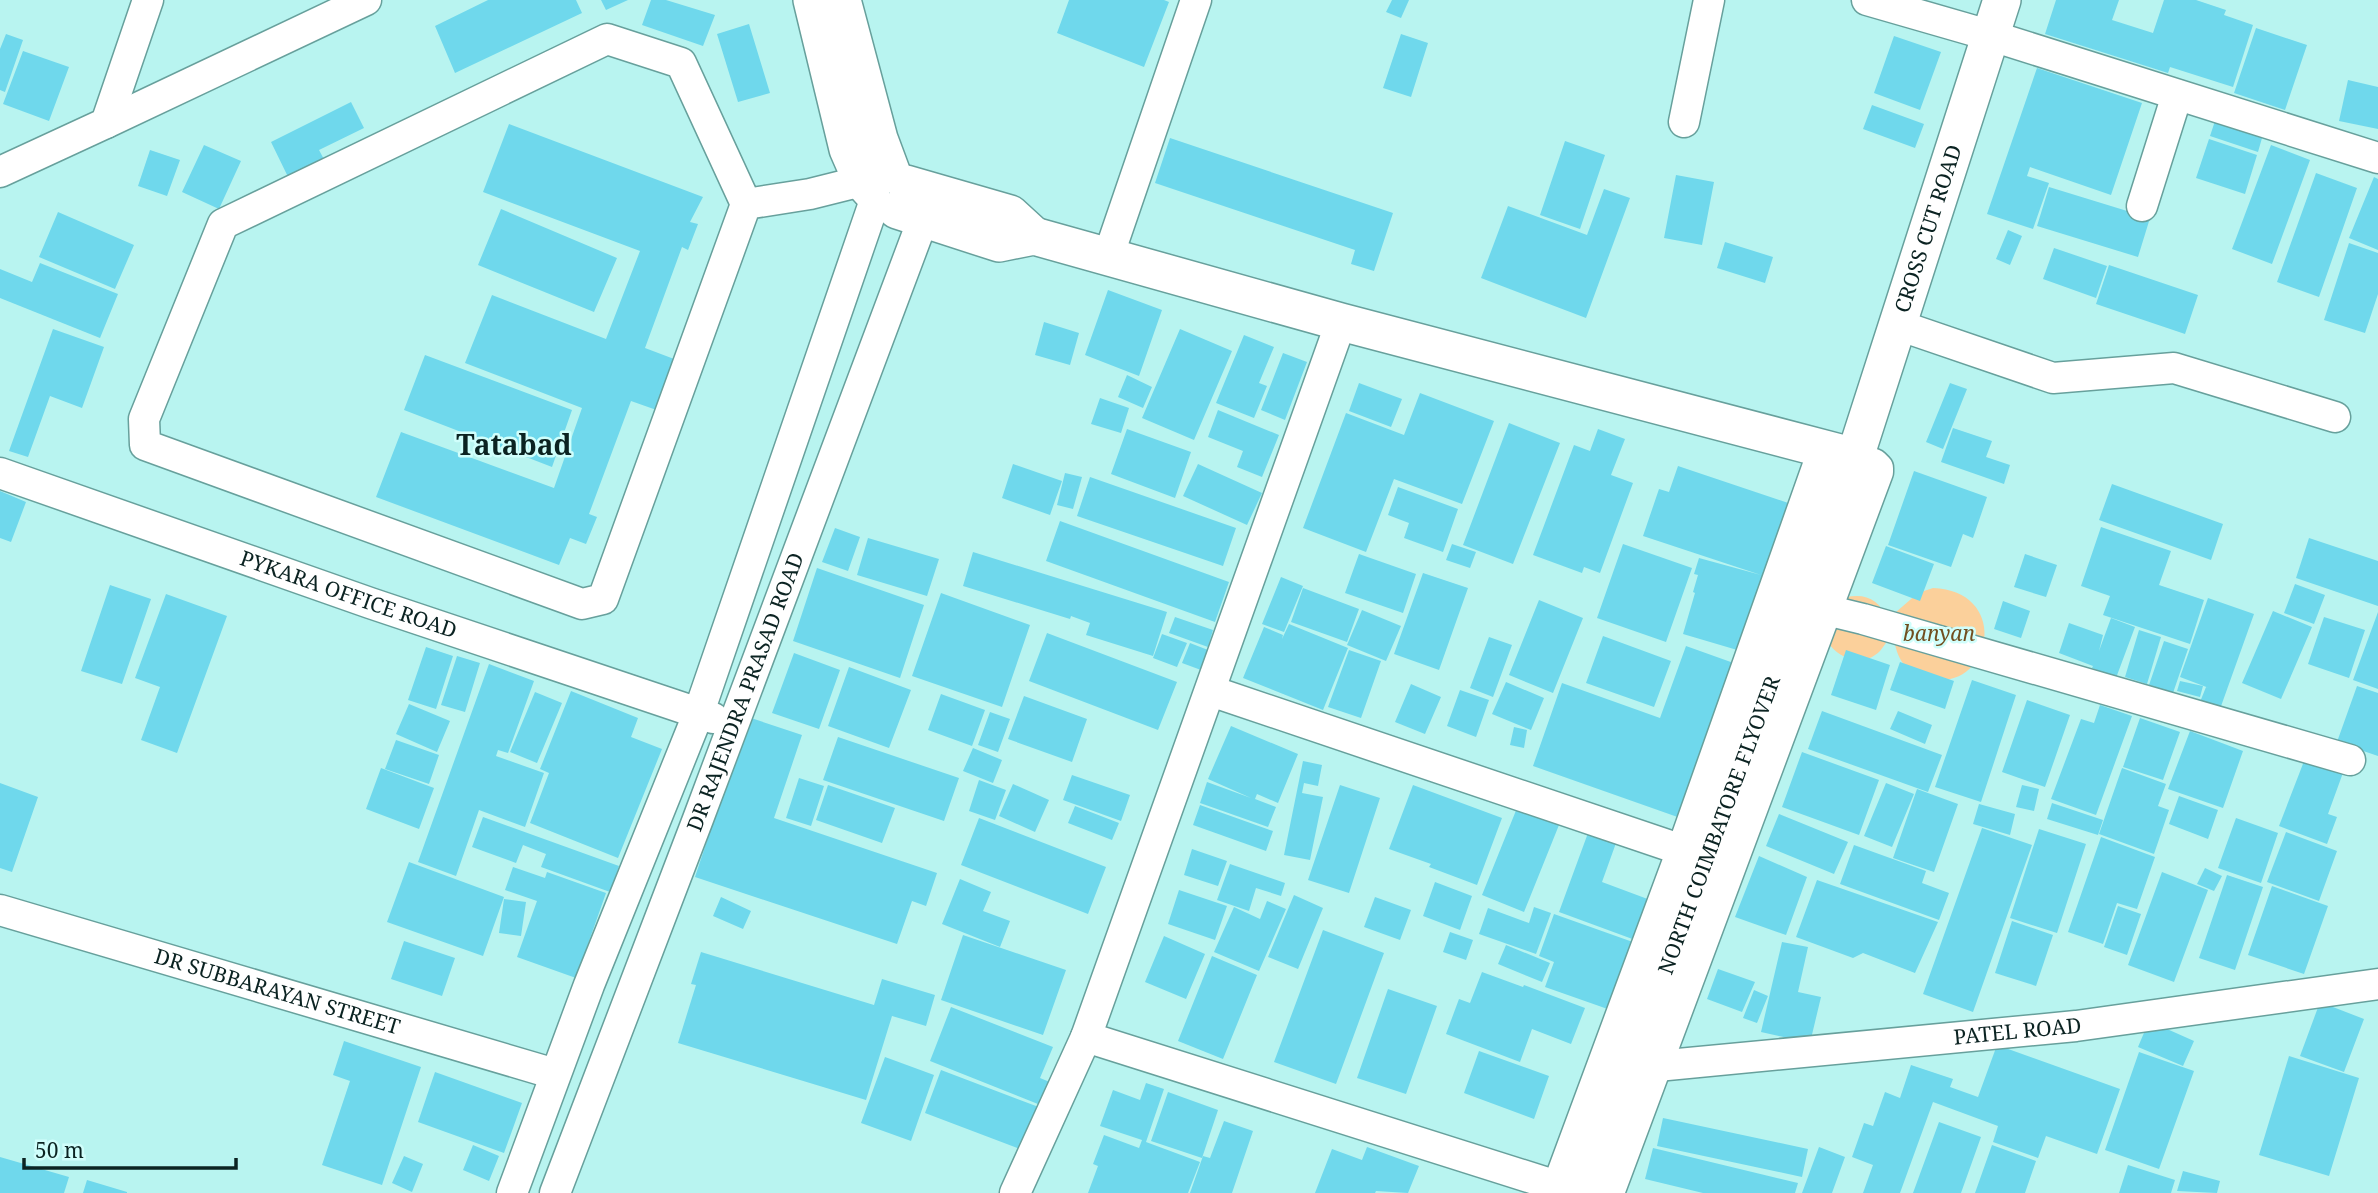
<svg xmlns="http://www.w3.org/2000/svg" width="2378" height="1193" viewBox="0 0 2378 1193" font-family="'Noto Serif',serif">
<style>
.green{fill:#fbd09b}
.building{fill:#6fd8ec}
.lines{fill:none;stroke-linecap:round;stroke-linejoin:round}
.minor-casing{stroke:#67a09c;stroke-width:33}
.major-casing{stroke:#67a09c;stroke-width:40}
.minor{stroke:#fff;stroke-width:30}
.major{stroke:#fff;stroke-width:37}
.labels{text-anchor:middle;stroke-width:5;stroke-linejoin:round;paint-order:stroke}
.street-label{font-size:21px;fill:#0b2322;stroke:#d0fefb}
.park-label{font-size:21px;font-style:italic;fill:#714e1e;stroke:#d0fefb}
.district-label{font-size:28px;font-weight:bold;fill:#0b2322;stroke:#d0fefb}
</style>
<rect width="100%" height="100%" fill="#b8f4f0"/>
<!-- green -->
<path class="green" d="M1933,588C2007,591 1994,680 1941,680C1934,680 1927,677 1920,675C1900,669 1895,650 1893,632C1889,638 1885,645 1880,651C1863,668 1838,659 1827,641L1846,597C1867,593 1879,600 1888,619L1918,593Z"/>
<!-- building -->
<path class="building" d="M488,0H576L582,13L455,73L435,26Z
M601,0H628L606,10Z
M651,0H666L715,15L703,46L642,25Z
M1069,0H1164L1169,2L1144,67L1057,33Z
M1392,0H1409L1401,18L1386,12Z
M2056,0H2119L2112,20L2153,33L2164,0H2196L2226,10L2224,15L2253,25L2233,87L2170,67L2168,73L2045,34Z
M749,24L770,93L738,102L717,34Z
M2256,28L2307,45L2285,110L2234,93Z
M6,34L23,40L5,92L0,90V49Z
M1401,34L1428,43L1411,97L1383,88Z
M1894,36L1941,52L1920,110L1874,93Z
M23,51L69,67L49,121L3,104Z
M2037,68L2142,103L2111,195L2030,167L2027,176L2049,183L2033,229L1987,214Z
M2348,80L2378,87V129L2339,121Z
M351,102L364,128L319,150L327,165L291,183L271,142Z
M1872,105L1924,124L1915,148L1863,129Z
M2215,121L2262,138L2258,152L2210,136Z
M509,124L703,197L690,222L698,224L688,250L682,247L645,348L682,362L665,413L631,401L589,514L597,517L586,544L570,538L559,565L376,497L401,432L554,488L582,408L465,363L492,295L606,339L640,251L483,192Z
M1170,138L1393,213L1374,271L1351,264L1355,250L1155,183Z
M2209,139L2257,155L2245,194L2196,178Z
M1565,141L1605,155L1580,229L1540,215Z
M204,145L241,161L219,209L182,192Z
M2271,145L2310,160L2272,264L2232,249Z
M150,150L180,160L167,196L138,186Z
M2316,173L2357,188L2319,297L2277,282Z
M1676,175L1714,182L1702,245L1664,238Z
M2374,177L2378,179V250L2349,238Z
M2049,187L2150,218L2138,257L2037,226Z
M1604,189L1630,198L1586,318L1481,278L1508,206L1587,235Z
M501,209L617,258L594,312L478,265Z
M58,212L134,245L115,289L39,257Z
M2008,230L2022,236L2010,265L1996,259Z
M1725,242L1773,257L1765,283L1717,268Z
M2349,243L2378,253V294L2365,333L2324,320Z
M2054,248L2107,266L2096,298L2043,279Z
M40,263L118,294L100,338L0,298V269L32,282Z
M2109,265L2198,295L2185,334L2096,304Z
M1108,290L1162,310L1139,376L1085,355Z
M1044,322L1079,333L1070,365L1035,355Z
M53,329L104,347L82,408L50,396L28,457L9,451Z
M1180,329L1232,351L1194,440L1142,418Z
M1244,335L1274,347L1259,383L1267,386L1254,418L1216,403Z
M1283,353L1307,362L1285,420L1261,410Z
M425,355L572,410L552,467L404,410Z
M1127,375L1152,387L1143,408L1118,397Z
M1359,383L1402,399L1391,427L1349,411Z
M1950,383L1967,389L1943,449L1926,442Z
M1420,393L1494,421L1462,504L1394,479L1366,552L1303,528L1346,413L1404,435Z
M1100,398L1129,408L1121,433L1091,424Z
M1218,410L1279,435L1262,477L1237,467L1243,451L1208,437Z
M1509,423L1560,443L1513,564L1463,545Z
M1953,428L1992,441L1986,457L2010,465L2004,484L1941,462Z
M1127,429L1191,452L1175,498L1111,474Z
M1598,429L1625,439L1611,475L1633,483L1600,573L1584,567L1582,573L1533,555L1574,445L1590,451Z
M1013,464L1062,481L1050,515L1002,498Z
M1198,464L1262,493L1247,525L1183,496Z
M1678,466L1797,506L1744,652L1683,634L1695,593L1693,592L1698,575L1694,574L1699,558L1761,575L1643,536L1659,489L1669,492Z
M1914,471L1987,497L1973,538L1963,534L1951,567L1888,545Z
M1065,473L1082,477L1073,509L1057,505Z
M1090,477L1236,528L1223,566L1077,516Z
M2112,484L2223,524L2211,560L2099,520Z
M1398,487L1458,509L1443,552L1404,538L1409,523L1388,515Z
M0,491L26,502L11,542L0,538Z
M1060,521L1229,582L1215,622L1046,561Z
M2101,527L2171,551L2159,585L2204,600L2190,644L2103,615L2110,596L2081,586Z
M835,528L860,537L848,571L822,562Z
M868,538L939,559L927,596L857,575Z
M2309,538L2378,561V606L2296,578Z
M1452,544L1476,552L1470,568L1446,560Z
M1623,544L1692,568L1666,642L1597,618Z
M1886,546L1934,564L1920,601L1872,583Z
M973,552L1167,612L1153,656L1086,635L1090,623L1071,616L1070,619L963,586Z
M1359,554L1416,574L1403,613L1345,593Z
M2025,554L2057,565L2046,597L2014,587Z
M817,568L924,605L900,678L793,641Z
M1423,573L1468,588L1439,670L1394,654Z
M1281,577L1303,586L1284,632L1262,624Z
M2295,584L2325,595L2314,624L2284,613Z
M110,585L151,599L122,684L81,671Z
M1303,588L1359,609L1347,642L1291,622Z
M941,593L1030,625L1002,707L912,676Z
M166,594L227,616L177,753L141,740L160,687L135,678Z
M2208,598L2254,614L2220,709L2200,702L2206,687L2209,688L2180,677Z
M1539,600L1583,618L1553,693L1509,675Z
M2003,601L2030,611L2021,638L1994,629Z
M1362,610L1401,626L1386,661L1347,645Z
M2273,611L2312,627L2281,699L2242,683Z
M2378,612V689L2353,680Z
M1175,617L1213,630L1208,647L1169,633Z
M2324,617L2365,630L2349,678L2308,664Z
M2111,618L2135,627L2116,678L2092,668L2093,666L2059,653L2069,623L2103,635L2099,651Z
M1289,624L1348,648L1323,710L1243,678L1264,627L1283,635L1282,639Z
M2139,630L2161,637L2147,684L2125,677Z
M1047,633L1177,682L1158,730L1029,681Z
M1162,634L1187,643L1177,667L1153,658Z
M1603,636L1671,661L1654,707L1586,683Z
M1489,637L1512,645L1493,697L1470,688Z
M2164,641L2188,649L2173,693L2149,685Z
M1190,643L1208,650L1201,670L1182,663Z
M1686,646L1742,666L1686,820L1533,766L1562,683L1660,718Z
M426,647L453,656L436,709L408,700Z
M1349,650L1381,661L1361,718L1328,707Z
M1846,650L1890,665L1876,710L1831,695Z
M794,653L840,670L819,729L772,713Z
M457,656L480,663L465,712L441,705Z
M1900,662L1954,681L1945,709L1890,690Z
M489,664L534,681L508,753L498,750L496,756L544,773L525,827L479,810L456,876L418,862Z
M849,667L911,690L889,748L828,726Z
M1972,680L2016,695L1981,802L1935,787Z
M2180,681L2203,686L2200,697L2177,691Z
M1506,682L1544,698L1531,730L1492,714Z
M1411,684L1441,697L1425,734L1395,722Z
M2357,686L2378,693V756L2337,742Z
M1460,690L1489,700L1476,737L1447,726Z
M571,691L638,718L631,737L662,749L618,858L530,823L549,773L540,769Z
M535,692L562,703L537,763L510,752Z
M941,694L985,710L972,746L928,730Z
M1024,696L1087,719L1072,762L1008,739Z
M2027,700L2070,715L2045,787L2002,772Z
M409,704L450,721L437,752L396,734Z
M2100,705L2132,716L2096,815L2051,799L2081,719L2094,723Z
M1822,711L1942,755L1928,792L1808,749Z
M1898,711L1932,725L1925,744L1890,729Z
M990,712L1010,719L998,752L978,745Z
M748,717L802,735L774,818L937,873L926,906L912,901L897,944L695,877Z
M2140,718L2180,732L2163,780L2123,767Z
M1231,726L1298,754L1278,803L1257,794L1255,799L1276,807L1268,827L1200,803L1207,782L1251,798L1208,779Z
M1514,727L1527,730L1524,748L1510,745Z
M2190,731L2243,751L2223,808L2168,789Z
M838,737L959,778L944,821L823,780Z
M396,740L439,755L429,784L385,769Z
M973,748L1002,760L993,783L963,771Z
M1802,752L1879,780L1859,835L1782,807Z
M2306,756L2344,770L2328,814L2337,817L2327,844L2279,826Z
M1303,761L1322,765L1318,786L1304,783L1302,793L1323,797L1310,860L1284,855Z
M381,768L434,788L419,829L366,809Z
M2122,768L2166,784L2158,806L2169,810L2154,854L2099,834Z
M1072,775L1130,795L1121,821L1063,800Z
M799,778L824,786L811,826L786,818Z
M979,780L1006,790L995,820L969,811Z
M0,783L38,797L12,872L0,868Z
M1886,783L1914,794L1892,847L1864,836Z
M1013,784L1049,800L1035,832L999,816Z
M828,785L895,808L882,843L816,820Z
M1340,785L1380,798L1349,893L1308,880Z
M1413,785L1502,818L1477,885L1429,867L1431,864L1389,849Z
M2022,785L2039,789L2034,811L2016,807Z
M1917,789L1958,804L1934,872L1893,858Z
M2179,796L2218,810L2208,839L2169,824Z
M2052,803L2103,820L2098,835L2047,819Z
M1979,804L2015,814L2010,835L1973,824Z
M1200,805L1273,831L1266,851L1193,825Z
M1075,806L1119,823L1112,840L1068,823Z
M1517,808L1559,825L1524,912L1482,895Z
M1779,814L1848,842L1834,874L1766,846Z
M483,817L619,866L610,892L541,867L546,854L523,845L516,863L472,847Z
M979,818L1106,867L1088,914L961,865Z
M2236,818L2278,833L2261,883L2218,868Z
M1982,828L2032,845L1973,1012L1923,994Z
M2039,829L2086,844L2057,933L2010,918Z
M2286,832L2337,851L2319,901L2267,882Z
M1588,833L1616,843L1602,882L1661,904L1646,944L1559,912Z
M2101,837L2155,857L2137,909L2117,903L2103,944L2068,932Z
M1854,845L1926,871L1922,883L1949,893L1939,920L1840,884Z
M1192,849L1227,861L1218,886L1184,875Z
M1759,856L1807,877L1786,935L1735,917Z
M409,862L504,897L483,956L387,922Z
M1230,864L1285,883L1281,896L1256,888L1249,911L1217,900Z
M513,867L545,878L547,872L606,893L576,978L517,957L537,901L505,890Z
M2205,868L2222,876L2214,891L2197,884Z
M2162,872L2208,890L2174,982L2128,965Z
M2227,875L2263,887L2235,970L2199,958Z
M960,879L991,892L983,911L1010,921L1000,947L942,924Z
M1817,880L1938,922L1915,973L1863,953L1853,958L1796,937Z
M1435,882L1472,896L1460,930L1423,916Z
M2272,886L2328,906L2304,974L2248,955Z
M1179,890L1227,906L1215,940L1168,924Z
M1294,895L1323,908L1298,969L1268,957Z
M721,897L751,911L743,929L713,916Z
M1375,897L1411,910L1400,940L1364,927Z
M504,899L526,902L521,936L499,933Z
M1267,901L1286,909L1259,971L1214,952L1234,907L1260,919Z
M2118,906L2141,914L2127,955L2104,947Z
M1534,907L1551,913L1536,954L1479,934L1488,908L1529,923Z
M1554,914L1644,946L1619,1013L1545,987L1554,962L1539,956Z
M2012,921L2053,935L2036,986L1995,973Z
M1323,930L1384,953L1336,1084L1274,1062Z
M1450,932L1473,940L1466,960L1443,952Z
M963,935L1066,970L1043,1035L941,1000Z
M1164,936L1205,954L1186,999L1145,982Z
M404,941L455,958L442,996L391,979Z
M1782,942L1808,947L1798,992L1821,997L1810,1043L1761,1032Z
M1506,945L1550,963L1542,982L1498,964Z
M701,952L874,1005L882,979L935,995L926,1026L892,1016L866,1100L678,1043L696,985L691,984Z
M1212,956L1257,975L1223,1059L1178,1041Z
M1718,969L1755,982L1742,1012L1707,999Z
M1482,972L1523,987L1524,985L1585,1008L1571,1044L1532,1029L1520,1062L1446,1034L1459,999L1470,1003Z
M1388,989L1437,1006L1406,1094L1357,1078Z
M1754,990L1768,996L1757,1023L1743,1018Z
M2320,1002L2364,1019L2344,1072L2300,1056Z
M951,1007L1053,1047L1040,1078L1057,1085L1048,1108L930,1061Z
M2149,1021L2194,1041L2183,1066L2138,1047Z
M344,1041L421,1067L382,1185L322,1165L350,1081L333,1075Z
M1997,1045L2120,1089L2097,1154L2046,1136L2038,1158L1993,1142L1998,1126L1933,1102L1900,1193H1863L1873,1165L1852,1157L1864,1123L1873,1126L1885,1092L1900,1098L1911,1065L1953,1079L1950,1087L1978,1097Z
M1479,1051L1549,1076L1534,1119L1464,1093Z
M2139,1052L2194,1071L2159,1169L2105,1150Z
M2289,1056L2359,1078L2329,1176L2259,1155Z
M885,1057L934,1075L911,1141L861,1123Z
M941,1070L1044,1109L1028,1152L925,1113Z
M435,1072L522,1103L504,1153L418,1122Z
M1146,1083L1164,1089L1146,1142L1200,1162L1188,1193H1088L1098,1166L1093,1164L1104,1135L1139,1148L1142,1140L1100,1126L1113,1090L1140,1100Z
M1168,1092L1218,1110L1202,1158L1151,1141Z
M1663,1118L1808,1149L1802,1177L1657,1146Z
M1224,1121L1253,1131L1232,1193H1190L1203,1156L1210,1158Z
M1939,1122L1981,1137L1961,1193H1913Z
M473,1145L499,1156L489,1181L463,1170Z
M1992,1145L2036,1161L2025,1193H1975Z
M1367,1147L1419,1166L1408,1193L1376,1191L1375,1193H1315L1332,1149L1362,1160Z
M1819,1147L1845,1157L1832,1193H1802Z
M1653,1148L1798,1183L1795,1193H1703L1645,1179Z
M404,1156L423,1164L412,1192L392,1183Z
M0,1157L69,1177L64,1193H0Z
M2128,1165L2175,1180L2171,1193H2119Z
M2183,1171L2220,1181L2217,1193L2177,1191Z
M87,1180L127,1192V1193H83Z"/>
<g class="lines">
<!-- minor casing -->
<g class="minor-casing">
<g id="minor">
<path d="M1867,0L1992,36L2378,158"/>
<path d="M1684,122L1709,0"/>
<path d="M106,123L366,0"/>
<path d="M0,172L106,123L148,0"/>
<path d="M746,204L681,63L607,39L223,224L144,419L145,445L582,604L603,599L746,204L810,194L862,181"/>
<path d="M2142,206L2177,95"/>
<path d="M1108,257L1196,0"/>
<path d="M1341,322L1086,1037L1557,1186"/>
<path d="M1898,325L2053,378L2174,368L2335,417"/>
<path id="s1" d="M0,473L370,603L713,718"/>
<path d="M1826,610L1863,619L2350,760"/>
<path d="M1211,691L1682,850"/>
<path id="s2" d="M0,910L555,1074"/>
<path id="s3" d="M1657,1066L2076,1026L2378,984"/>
<path d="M512,1193L589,985L699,712L874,203"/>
<path id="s4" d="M555,1193L698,819L931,198"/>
<path d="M1015,1193L1086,1037"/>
<path d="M1555,1193L1682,850L1824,448"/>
<path d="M1609,1193L1878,472V468L1874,464L1855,457"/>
</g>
</g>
<!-- major casing -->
<g class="major-casing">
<g id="major">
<path d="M812,0L848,149L862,181L871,191"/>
<path d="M842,0L879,139L892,174"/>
<path d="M906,184L1010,214L1034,236"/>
<path d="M897,210L999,243L1034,236L1341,322L1855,457"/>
<path id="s5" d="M1584,1193L1855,457L2002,0"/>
</g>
</g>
<!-- minor -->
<use href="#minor" class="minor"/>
<!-- major -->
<use href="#major" class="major"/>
</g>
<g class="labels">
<!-- street labels -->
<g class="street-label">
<text dy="7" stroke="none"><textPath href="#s5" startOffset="1024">CROSS CUT ROAD</textPath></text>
<text dy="7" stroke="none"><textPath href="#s1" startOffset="369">PYKARA OFFICE ROAD</textPath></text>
<text dy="7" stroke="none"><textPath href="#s4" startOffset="536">DR RAJENDRA PRASAD ROAD</textPath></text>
<text dy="7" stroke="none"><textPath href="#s5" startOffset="392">NORTH COIMBATORE FLYOVER</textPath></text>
<text dy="7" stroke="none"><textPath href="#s2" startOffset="289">DR SUBBARAYAN STREET</textPath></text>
<text dy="7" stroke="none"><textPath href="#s3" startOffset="362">PATEL ROAD</textPath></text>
</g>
<!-- park labels -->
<g class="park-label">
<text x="1939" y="641">banyan</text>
</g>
<!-- district labels -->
<g class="district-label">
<text x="514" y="455">Tatabad</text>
</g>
</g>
<!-- scale -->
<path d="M24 1158v10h212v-10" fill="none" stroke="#0b2322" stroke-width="3.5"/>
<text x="35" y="1158" font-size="21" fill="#0b2322" stroke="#d0fefb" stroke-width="5" paint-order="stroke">50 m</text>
</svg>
